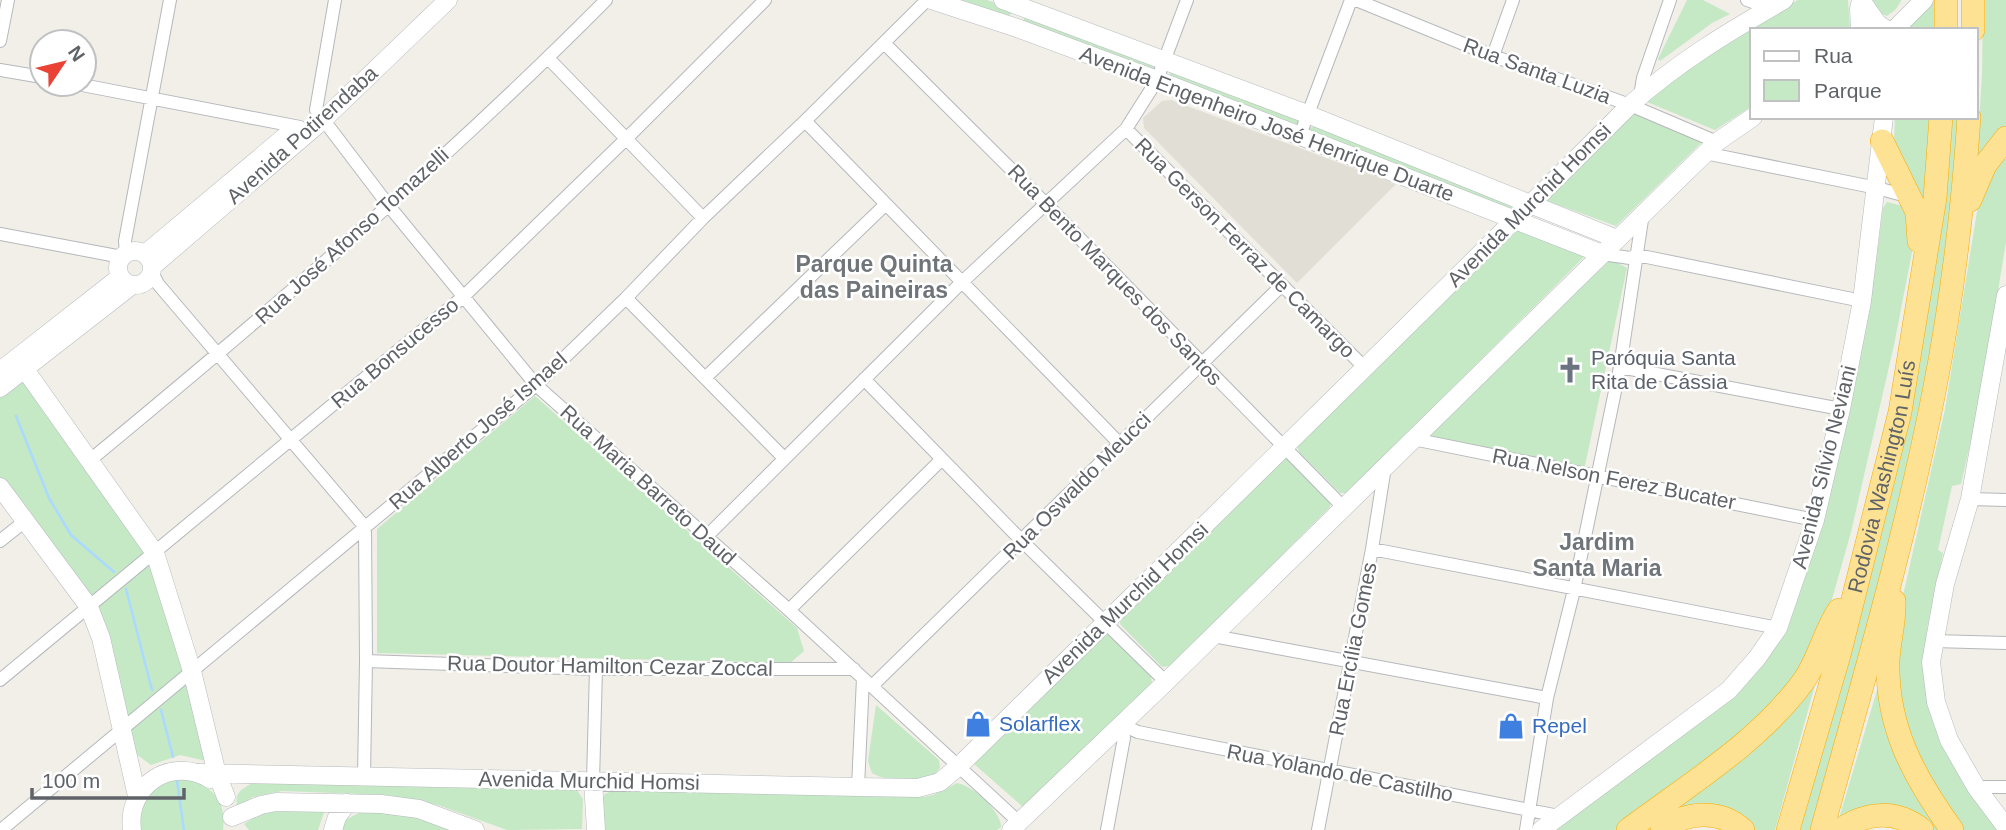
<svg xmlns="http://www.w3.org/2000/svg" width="2006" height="830" viewBox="0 0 2006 830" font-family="Helvetica,sans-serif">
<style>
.education{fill:#e1ded6}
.green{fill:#c5e8c5}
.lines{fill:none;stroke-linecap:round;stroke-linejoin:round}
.stream{stroke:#aadaff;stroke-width:2.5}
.street-casing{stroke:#b5b8bc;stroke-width:14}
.secondary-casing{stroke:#b6babf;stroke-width:19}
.highway-casing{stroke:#f9ab00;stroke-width:24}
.street{stroke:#fff;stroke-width:12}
.secondary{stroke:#fff;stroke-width:18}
.highway{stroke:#fde293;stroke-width:23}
.labels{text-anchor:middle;stroke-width:5;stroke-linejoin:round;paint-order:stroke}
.street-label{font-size:21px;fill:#5f6368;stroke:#fff}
.worship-label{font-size:21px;fill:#5b616d;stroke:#fff;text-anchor:start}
.shop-label{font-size:21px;fill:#366cbe;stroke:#fff;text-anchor:start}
.neighbourhood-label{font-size:23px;font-weight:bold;fill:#70757a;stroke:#fff}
</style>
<rect width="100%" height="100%" fill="#f1efe8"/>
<!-- education -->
<path class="education" d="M1171,100L1396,184L1297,283L1144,128L1143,118L1162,101Z"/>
<!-- green -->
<path class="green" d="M956,0H987L1011,9L1012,13L1006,18Z
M1687,0H1703L1730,14L1712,23L1660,61L1658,59Z
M1798,0H1848L1850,30H1752V106L1715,130L1647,102L1648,95L1736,31Z
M1870,0H1901V1L1896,9L1887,16L1877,12Z
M1934,0H1936L1938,30H1908L1924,9Z
M1983,0H2006V127L1988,142L1982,154L1977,157L1982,75Z
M1025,16L1154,64V69L1025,25L1023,21Z
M1171,71L1300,119L1299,124L1296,126L1169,78Z
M1633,111L1703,141L1616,226L1545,200Z
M1895,117H1934L1926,211L1894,143Z
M1950,117H1963L1927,391L1858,665L1811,830H1796L1820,743Z
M1311,127H1315L1508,200L1512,203L1514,208L1512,212L1308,131Z
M2004,157L2006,160V242L1980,400L1961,484L1952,486L1938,550L1943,553L1927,629L1924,672L2001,830H1955L1898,723V618L1945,409L1981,187Z
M1887,202L1903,206L1910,214L1913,247L1894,345L1851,532L1823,631L1789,686L1747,730L1615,830H1556L1694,727L1734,694L1781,632L1856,362L1875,271L1883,208Z
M1517,228L1586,255L1347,493H1340L1299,452L1297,445Z
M1605,261L1616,262L1627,268L1584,470L1426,436Z
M24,374L150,552L90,601L0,480V393Z
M535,396L797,628L804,651L790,663L377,653V529Z
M1286,456L1330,502V507L1170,666L1162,667L1120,624L1121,615Z
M154,559L188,669L122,723L94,608Z
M1108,631L1151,676L1152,684L1023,807L974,764L976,759Z
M1820,667L1775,830H1754L1726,810L1651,830H1638Z
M1881,677L1946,830H1932L1927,824L1837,825Z
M190,678L206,761L180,755L151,765L128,748L124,732Z
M876,705L939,760L940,768C936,773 931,778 926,779C911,783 885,781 872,773L868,761Z
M173,779C204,779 228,795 223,830H139C139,799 147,792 173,779Z
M254,782L576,789L583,799L582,829L507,830L438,805L388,795L282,791L253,797L237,807C234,791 243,789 254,782Z
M957,783C972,785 1002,812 1001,827L997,830H604L602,799L605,794L614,790L924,797L933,795Z
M287,809L324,812L318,830H249L244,824L264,811Z
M363,811L409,814L455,830H342L345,820Z"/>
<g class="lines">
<!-- stream -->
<path class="stream" d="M16,416L49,498L71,535L114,572
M126,589L152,690
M161,710L173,757
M177,781L184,830"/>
<!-- street casing -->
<g class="street-casing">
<path id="street" d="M335,0L316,110L389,206L536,385L789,610L1020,823
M1356,0L1493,56L1630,105L1717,142
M1747,0L1770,8
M0,41L8,0
M884,43L1045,203L1344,508
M1493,56L1513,0
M548,58L703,218
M0,70L42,77
M77,84L300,127
M1640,96L1643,78L1670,0
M805,121L1119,443
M1126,129L1364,367
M1300,135L1351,0
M1705,153L1877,188L1910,197
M0,234L122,257
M126,253L125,241L170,0
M1602,254L1630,258L1637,255L1862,301
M152,272L158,284L365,527L366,661L364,776
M626,298L784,458
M1620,367L1841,409
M705,378L886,204
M864,379L1021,540L1166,682
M1413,439L1815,520
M89,461C267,314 443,164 606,0
M1970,499L2006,500
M706,537L961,283L1126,129L1157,80L1187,0
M0,541L25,521
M1372,549L1778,628
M789,610L942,459
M1213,636L1547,698
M1934,641L2006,643
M366,661L596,669H854
M0,680L463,297L627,138L765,0
M872,686L1282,285
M593,781L596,669
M858,787L863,678
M1976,787H2006
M1,830L536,385L626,298L703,218L805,121L927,0
M1107,830L1124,738L1122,725L1138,732L1559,816
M1318,830L1372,549L1385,467
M1526,830L1547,698L1574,590L1620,367L1643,213"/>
</g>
<!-- secondary casing -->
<g class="secondary-casing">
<path id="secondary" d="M931,0L1017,28L1157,80L1602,254
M1003,0L1307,114L1617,239
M1861,0L1877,23L1887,30
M1860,30L1859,9L1861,0
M1894,30L1924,0
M118 268a17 17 0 1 1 34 0a17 17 0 1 1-34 0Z
M145,254L294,129
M153,266L323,120L448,0
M2006,295L1970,499L1945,584L1931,662L1936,702L1949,740L1976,787L2006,827
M24,368L155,553L192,671L217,774L226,797
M0,371L120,277
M0,388L131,286
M0,487L89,607L101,638L137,796
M199,773L858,787L918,788L940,782L959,766C1183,546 1408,327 1630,105C1678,62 1728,32 1784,0
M593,781L596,830
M232,817L261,805L276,802L381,804L419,809L475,830
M132,830C126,786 171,755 210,779
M333,830L337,817L347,803
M1011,830L1166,682L1683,175L1717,142L1753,117
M1541,830L1729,690L1757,658L1778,628L1815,520L1841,409L1862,301L1884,117"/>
</g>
<!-- highway casing -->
<g class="highway-casing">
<g id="highway">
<path d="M1946,30V0"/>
<path d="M1973,30V0"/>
<path d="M1882,141L1917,212L1919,241"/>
<path d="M1970,200L1985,165L2006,138"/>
<path d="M1894,601C1895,621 1889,640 1888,660C1886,727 1914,777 1952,830"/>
<path d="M1628,830C1688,785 1758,743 1803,682C1819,660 1824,632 1839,610"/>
<path d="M1662,830C1686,811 1720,809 1743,830"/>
<path id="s1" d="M1788,830L1839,655L1900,412L1935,198L1941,117"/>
<path d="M1822,830C1862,685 1905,540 1934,392C1952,301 1963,209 1969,117"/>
<path d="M1840,830C1866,812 1896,809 1922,830"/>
</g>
</g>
<!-- street -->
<use href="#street" class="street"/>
<!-- secondary -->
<use href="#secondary" class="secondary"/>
<!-- highway -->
<use href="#highway" class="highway"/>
</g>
<!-- icons -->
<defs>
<g id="church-bare" transform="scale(2.1)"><path d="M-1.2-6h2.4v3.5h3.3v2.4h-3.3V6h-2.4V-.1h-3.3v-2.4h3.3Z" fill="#6b7280" stroke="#fff" stroke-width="2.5" paint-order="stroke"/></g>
<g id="shop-bare" transform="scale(2.1)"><path d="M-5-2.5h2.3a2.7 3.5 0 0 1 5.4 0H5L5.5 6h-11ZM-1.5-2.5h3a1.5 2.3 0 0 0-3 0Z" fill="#3f7fe0" stroke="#fff" stroke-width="2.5" paint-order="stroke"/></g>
</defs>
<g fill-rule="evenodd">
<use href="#church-bare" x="1570" y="370"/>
<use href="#shop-bare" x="978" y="724"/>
<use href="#shop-bare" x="1511" y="726"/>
</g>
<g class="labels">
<!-- street labels -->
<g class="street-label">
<text transform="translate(1537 71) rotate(20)" y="7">Rua Santa Luzia</text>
<text transform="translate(1267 124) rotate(21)" y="7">Avenida Engenheiro José Henrique Duarte</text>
<text transform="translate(302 135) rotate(-42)" y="7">Avenida Potirendaba</text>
<text transform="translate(1529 205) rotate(-45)" y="7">Avenida Murchid Homsi</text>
<text transform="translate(352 236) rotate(-42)" y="7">Rua José Afonso Tomazelli</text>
<text transform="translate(1245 248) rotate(45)" y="7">Rua Gerson Ferraz de Camargo</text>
<text transform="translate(1115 275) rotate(46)" y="7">Rua Bento Marques dos Santos</text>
<text transform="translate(395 353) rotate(-40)" y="7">Rua Bonsucesso</text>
<text transform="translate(478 431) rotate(-41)" y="7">Rua Alberto José Ismael</text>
<text transform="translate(1824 467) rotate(-76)" y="7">Avenida Sílvio Neviani</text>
<text dy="7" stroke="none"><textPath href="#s1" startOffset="366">Rodovia Washington Luís</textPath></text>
<text transform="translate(1614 479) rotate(11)" y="7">Rua Nelson Ferez Bucater</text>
<text transform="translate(648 485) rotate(42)" y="7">Rua Maria Barreto Daud</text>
<text transform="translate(1077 486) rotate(-45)" y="7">Rua Oswaldo Meucci</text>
<text transform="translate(1125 603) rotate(-44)" y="7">Avenida Murchid Homsi</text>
<text transform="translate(1353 649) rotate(-79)" y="7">Rua Ercília Gomes</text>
<text transform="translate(610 666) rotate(1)" y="7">Rua Doutor Hamilton Cezar Zoccal</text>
<text transform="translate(1340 773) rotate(11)" y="7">Rua Yolando de Castilho</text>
<text transform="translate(589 781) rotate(1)" y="7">Avenida Murchid Homsi</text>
</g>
<!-- worship labels -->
<g class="worship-label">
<text x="1591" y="365">Paróquia Santa<tspan x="1591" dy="24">Rita de Cássia</tspan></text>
</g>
<!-- shop labels -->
<g class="shop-label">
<text x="999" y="731">Solarflex</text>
<text x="1532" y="733">Repel</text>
</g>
<!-- neighbourhood labels -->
<g class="neighbourhood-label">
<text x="874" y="272">Parque Quinta<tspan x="874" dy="26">das Paineiras</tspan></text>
<text x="1597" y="550">Jardim<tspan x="1597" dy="26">Santa Maria</tspan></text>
</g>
</g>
<!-- legend -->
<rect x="1750" y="28" width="228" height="91" fill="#ffffff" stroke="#bfc1c3" stroke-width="2"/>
<rect x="1764" y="51" width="35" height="10" fill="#ffffff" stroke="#bfc1c3" stroke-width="2"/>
<text x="1814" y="63" font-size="21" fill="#5f6368">Rua</text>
<rect x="1764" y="80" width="35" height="21" fill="#c5e8c5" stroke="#bfc1c3" stroke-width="2"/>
<text x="1814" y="98" font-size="21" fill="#5f6368">Parque</text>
<!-- north arrow -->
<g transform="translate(63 63) rotate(55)"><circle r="33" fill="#ffffff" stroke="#bfc1c3" stroke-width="2"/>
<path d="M0-5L12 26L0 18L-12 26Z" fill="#ea4335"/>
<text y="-10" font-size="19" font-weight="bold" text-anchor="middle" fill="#5f6368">N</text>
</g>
<!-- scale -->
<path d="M32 788v10h152v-10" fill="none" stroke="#5f6368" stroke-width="3.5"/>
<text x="42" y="788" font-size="21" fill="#5f6368" stroke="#ffffff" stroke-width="5" paint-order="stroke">100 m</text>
</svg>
